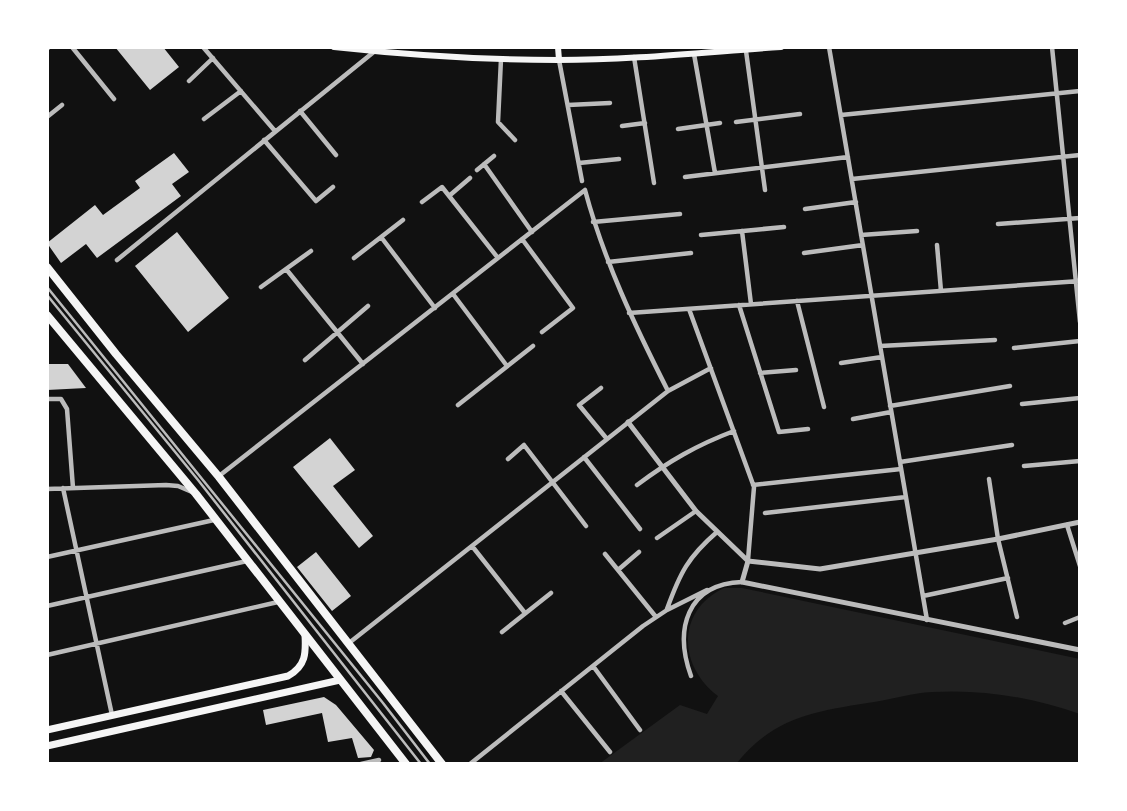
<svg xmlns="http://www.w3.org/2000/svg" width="1127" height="811" viewBox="0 0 1127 811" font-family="Cabin,sans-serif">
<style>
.green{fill:#202020}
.building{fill:#d3d3d3}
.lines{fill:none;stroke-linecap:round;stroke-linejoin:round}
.service{stroke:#bcbcbc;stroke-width:2.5}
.minor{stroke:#bcbcbc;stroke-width:4.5}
.tertiary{stroke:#bcbcbc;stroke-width:5}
.secondary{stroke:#f5f5f5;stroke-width:6}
.primary{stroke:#f5f5f5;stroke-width:7}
.trunk{stroke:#f5f5f5;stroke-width:8}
</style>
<rect width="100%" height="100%" fill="#111"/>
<!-- green -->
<path class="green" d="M724,588H742L1080,659V714C1032,697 982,689 932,692C913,693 893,699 874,702C817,711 774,716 736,764H599L680,705L707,714L718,696C678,666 676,611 724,588Z"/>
<!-- building -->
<path class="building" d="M115,47H163L179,67L150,90Z
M174,153L189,172L172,184L181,196L97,258L86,244L61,263L47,243L95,205L103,215L140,188L135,181Z
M177,232L229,298L188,332L135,266Z
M47,364H68L86,388L47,390Z
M330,438L355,470L333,486L373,536L359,548L293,467Z
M316,552L351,596L332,611L297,567Z
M324,697L336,705L374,750L371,757L358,758L352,738L328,742L322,713L266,725L263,710Z"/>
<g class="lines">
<!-- service -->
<path class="service" d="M47,287L383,703L430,764
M47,295L198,480L421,764"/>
<!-- minor -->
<path class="minor" d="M72,47L114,99
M203,47L275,131
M829,47L927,620
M1052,47L1080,322
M47,49L49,47
M746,51L765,190
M694,54L715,173
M634,57L654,183
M501,59L498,122L515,140
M559,60L582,181
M189,81L213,58
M568,105L610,103
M300,111L336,155
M841,115L1080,91
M47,117L62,105
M204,119L241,91
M736,122L800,114
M622,126L645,123
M678,129L720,123
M264,140L316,201L333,187
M579,163L619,159
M484,164L532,232
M477,170L494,156
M685,177L848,157
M852,179L1080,155
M449,196L470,178
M422,202L442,187L498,258
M805,209L856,202
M593,222L680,214
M998,224L1080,218
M742,231L751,304
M701,235L784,227
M861,235L917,231
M381,237L435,308
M522,239L573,308L542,332
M937,245L941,291
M804,253L863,245
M354,258L403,220
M117,260L375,51
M608,262L691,253
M286,269L363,364
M261,287L311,251
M453,294L507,366
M797,301L824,407
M739,305L779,432L808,429
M689,309L754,487L748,560
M629,313L1080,281
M880,346L995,340
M1014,348L1080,341
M305,360L368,306
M841,363L882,357
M760,373L796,370
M601,388L579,405L607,439
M47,399H61L67,409L73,488
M1022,404L1080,398
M458,405L533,346
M890,406L1010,386
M853,419L891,412
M584,457L640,529
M508,459L524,445L586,526
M900,462L1012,445
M1024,466L1080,461
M219,476L585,190C604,261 635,326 668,391
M989,479L998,539L1017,617
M637,485C669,461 697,445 734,431
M753,485L901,469
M63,488L112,715
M47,489L166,485L178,486L192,492
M765,513L906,497
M1067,525L1080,566
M657,538L696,511
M472,546L525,613
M605,554L656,617
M47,557L214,520
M618,570L639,552
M923,596L1008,578
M47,606L247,561
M667,609C680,573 688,557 717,532
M1065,623L1080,617
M502,632L551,593
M349,643L668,391L711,368
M47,655L278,602
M593,666L640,730
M691,676C674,629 687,584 742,582
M561,691L610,752
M361,764L379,760
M470,764L643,626L667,610L707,590"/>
<!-- tertiary -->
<path class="tertiary" d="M628,422L696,511L748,561L820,569L998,539L1080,522
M748,561L742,582L1080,650"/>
<!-- secondary -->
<path class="secondary" d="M334,47C408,55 483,60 558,60C632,60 707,52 781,47
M558,47L559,60"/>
<!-- primary -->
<path class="primary" d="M47,730L288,676C306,666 306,653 305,635
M47,746L340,680"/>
<!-- trunk -->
<path class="trunk" d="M47,267L116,354L219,477L442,764
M47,315L196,494L406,764"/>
</g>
<!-- border -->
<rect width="1127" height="811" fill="none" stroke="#ffffff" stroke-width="98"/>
</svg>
